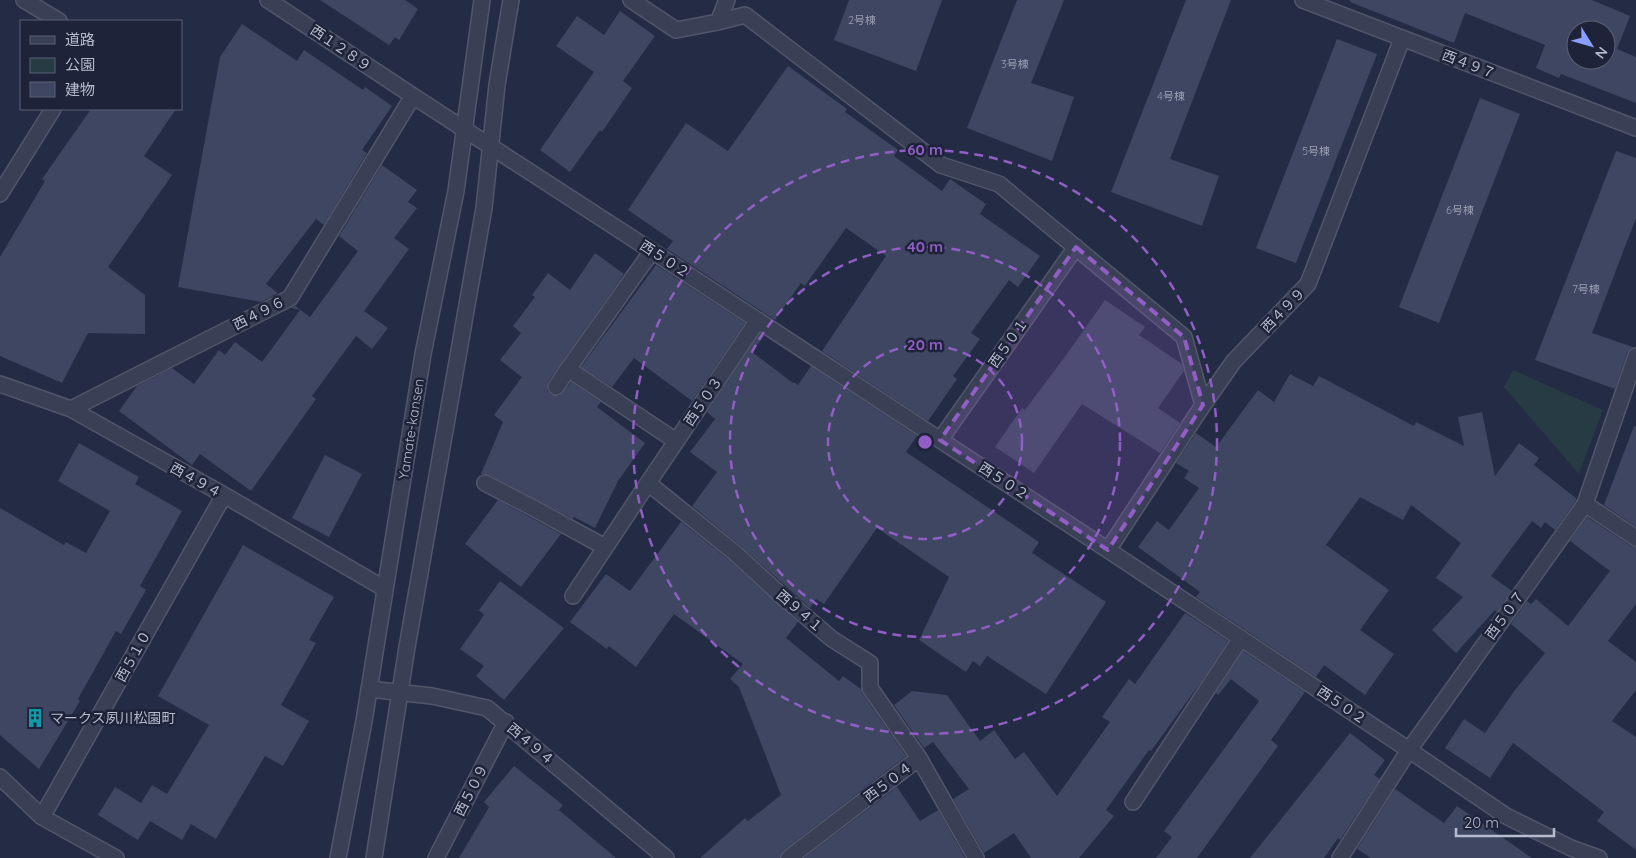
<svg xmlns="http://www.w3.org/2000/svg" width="1636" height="858" viewBox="0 0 1636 858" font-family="Quicksand,'Noto Sans JP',sans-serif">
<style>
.green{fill:#273b45}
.building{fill:#3e4662;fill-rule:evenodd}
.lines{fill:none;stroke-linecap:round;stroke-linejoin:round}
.service-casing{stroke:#52566b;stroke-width:18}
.minor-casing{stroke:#52566b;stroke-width:18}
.service{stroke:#393f54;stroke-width:15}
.minor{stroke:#393f54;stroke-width:15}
.marked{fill:#905ec4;fill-opacity:0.2;stroke:#905ec4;stroke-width:4;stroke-dasharray:10 6;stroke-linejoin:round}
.ring{fill:none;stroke:#905ec4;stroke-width:2.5;stroke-dasharray:9 6}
.labels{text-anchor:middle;stroke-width:5;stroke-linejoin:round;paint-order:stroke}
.number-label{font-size:11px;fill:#999eb2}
.street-label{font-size:14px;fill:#b7bbcd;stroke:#1e2339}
.poi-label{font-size:14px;fill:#b7bbcd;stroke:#1e2339;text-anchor:start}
.centre{fill:#905ec4;stroke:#1e2339;stroke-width:2.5}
.ring-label{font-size:15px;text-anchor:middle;font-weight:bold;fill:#905ec4;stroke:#1e2339;stroke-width:5;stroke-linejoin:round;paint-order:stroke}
</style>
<rect width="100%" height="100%" fill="#242b45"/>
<!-- green -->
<path class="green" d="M1513,370L1603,410L1579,474L1504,387Z"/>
<!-- building -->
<path class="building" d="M320,0H405L418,9L399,40L395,37L389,45Z
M849,0H942L916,71L834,40Z
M1017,0H1064L1031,83L1074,97L1052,161L967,128Z
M1186,0H1231L1170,159L1219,176L1202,226L1111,192Z
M1350,0H1592L1630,16L1617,49L1636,57V103L1561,74L1559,78L1536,68L1545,45L1465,13L1454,43L1350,2ZM1576,30H1606V60H1576Z
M620,11L655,36L623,81L632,88L602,132L600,130L570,172L540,150L594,72L556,46L577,16L604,35Z
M242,24L297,61L304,50L363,90L365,87L392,106L362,150L367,153L324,225L316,219L266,284L278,293L261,302L178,287L220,57Z
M1337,39L1377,54L1296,263L1256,248Z
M788,66L847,109L845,112L898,150L894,156L942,191L950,179L986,204L980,214L1040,256L1018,287L1009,280L971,333L980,339L953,376L957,379L928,421L822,351L886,256L846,228L805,286L801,283L775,320L667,249L673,241L628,210L686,123L728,151Z
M1480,98L1520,114L1439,323L1399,307Z
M91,109H176L144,156L172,175L108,267L145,295V334L88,333L62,383L0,356V257L45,181L42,179Z
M1616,151L1636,158V218L1592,333L1633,347L1627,353L1615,389L1535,360Z
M382,165L417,190L408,202L417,208L394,238L409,249L364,311L388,328L372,349L356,336L312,396L316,399L251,491L200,454L192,465L119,411L137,386L172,368L194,384L219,350L225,355L235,342L262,362L300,310L291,308L295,306L310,317L358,251L339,236Z
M595,253L624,274L548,382L547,391L551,395L560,396L571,382L601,402L597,407L645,443L618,481L595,528L574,517L573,519L489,475L481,474L503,422L494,415L522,377L500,360L521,333L513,326L535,297L532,295L548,273L570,290Z
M656,265L745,323L692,401L634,358L612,387L581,367Z
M1105,300L1145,327L1139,335L1182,364L1184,371L1158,408L1180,423L1160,453L1082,404L1034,473L995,447L1022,408L1025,410L1064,358Z
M760,333L764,336L752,352L793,383L794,382L798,385L811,366L917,436L906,452L1039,542L1032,553L1106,602L1046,694L987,656L980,666L973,661L966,672L919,640L949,577L877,528L824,604L816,599L810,608L741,546L692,506L717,472L690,452L715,419L707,412Z
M1290,374L1313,386L1319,376L1414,426L1416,422L1464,446L1458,417L1482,412L1495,476L1519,443L1539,458L1534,465L1577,499L1555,530L1545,522L1541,528L1532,521L1491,576L1512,591L1496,612L1495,610L1456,653L1432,630L1463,597L1436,578L1461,543L1411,505L1403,520L1360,497L1326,545L1389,590L1360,630L1394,654L1365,695L1324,665L1316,677L1196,597L1200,592L1138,547L1157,521L1169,530L1199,488L1184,478L1189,471L1176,463L1196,433L1216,447L1258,390L1274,402Z
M1634,426L1636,427V527L1604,505Z
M79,443L139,477L135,484L182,511L140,586L146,590L121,634L116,631L78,699L80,701L39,769L0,735V508L64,545L66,542L86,553L110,511L58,481Z
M325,455L362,474L329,537L292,518Z
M498,500L561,534L521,587L465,544Z
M1587,517L1631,546L1636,547V604L1608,641L1636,662V690L1612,721L1636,737V850L1597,821L1604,812L1513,743L1490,778L1445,748L1464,719L1485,733L1515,690L1545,653L1511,624L1527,601L1531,604L1536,599L1568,626L1610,571L1570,541Z
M681,522L729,560L798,622L786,638L839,681L843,676L861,689L862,693L906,756L783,851L780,858H700L745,818L748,821L781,795L739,687L730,679L743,664L674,614L636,667L609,646L607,649L570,622L606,574L630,591Z
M243,545L334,597L309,640L316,643L281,705L309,721L283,766L265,756L216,839L191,824L182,840L150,821L138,840L98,815L115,787L141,803L152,785L167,794L209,725L158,696Z
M500,581L564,628L504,700L476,676L484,666L460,649L484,615L479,610Z
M1185,613L1228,641L1201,682L1151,751L1149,750L1106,810L1114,816L1079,858H1031L1014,833L984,853L953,799L969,789L933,742L924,748L894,705L912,691L947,695L980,741L994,730L1015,759L1024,752L1057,796L1110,722L1102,717L1129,679L1135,684Z
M1243,651L1305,692L1271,740L1278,746L1197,858H1156L1172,837L1164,831L1259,701L1231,679L1218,695L1216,693Z
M1350,733L1385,760L1374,775L1380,779L1340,840L1338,838L1324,858H1250Z
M514,766L563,805L559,810L616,858H459L489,807L484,802Z
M897,787L920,821L938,810L965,858H804Z
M1395,789L1444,823L1457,806L1532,858H1371L1357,849Z"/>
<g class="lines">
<!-- service casing -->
<g class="service-casing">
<path id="service" d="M556,387L568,369
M485,483L535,509L605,547
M573,596L648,483"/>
</g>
<!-- minor casing -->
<g class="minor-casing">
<path id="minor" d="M24,0L59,21
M268,0L413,96L652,251L1108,550L1409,750L1506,816L1571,848L1599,858
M631,0L676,30L718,22L745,15L941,165L999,184L1184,337L1203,405
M1303,0L1636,128
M718,22L727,0
M0,194L53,109
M652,251L568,369L676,441
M758,320L648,483L735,553L784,598L832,639L870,663V688L919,758
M0,384L71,409L224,495L385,589
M71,409L290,298L413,96
M940,440L1076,247
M1585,504L1636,538
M1108,550L1203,405L1234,361L1308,284L1402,39
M369,689L432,696L487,708L666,858
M0,777L42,817L116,858
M1133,802L1241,638
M42,817L224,495
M338,858L364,721L423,354L456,191L482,0
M374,858L407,647L484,208L497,85L511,0
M436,858L506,722
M789,858L919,758L976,858
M1340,858L1409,750L1585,504L1636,356"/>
</g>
<!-- service -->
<use href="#service" class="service"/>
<!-- minor -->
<use href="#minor" class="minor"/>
</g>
<!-- marked area -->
<path class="marked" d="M1076,247L1184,337L1203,405L1108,550L940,440Z"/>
<!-- distance rings -->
<g class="ring">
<circle cx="925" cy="442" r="97"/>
<circle cx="925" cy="442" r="195"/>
<circle cx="925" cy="442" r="292"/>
</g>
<!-- icons -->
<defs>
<g id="building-bare" transform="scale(1.5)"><path d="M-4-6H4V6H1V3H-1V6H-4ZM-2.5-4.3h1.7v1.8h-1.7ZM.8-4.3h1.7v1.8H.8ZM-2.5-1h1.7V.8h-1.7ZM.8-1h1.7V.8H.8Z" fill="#0f9aa8" stroke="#1e2339" stroke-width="2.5" paint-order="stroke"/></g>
</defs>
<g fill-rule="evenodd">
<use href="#building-bare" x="35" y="718"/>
</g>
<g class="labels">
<!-- number labels -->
<g class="number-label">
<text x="862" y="24">2号棟</text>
<text x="1015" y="68">3号棟</text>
<text x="1171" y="100">4号棟</text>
<text x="1316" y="155">5号棟</text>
<text x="1460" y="214">6号棟</text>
<text x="1586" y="293">7号棟</text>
</g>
<!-- street labels -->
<g class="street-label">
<text transform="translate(341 48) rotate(34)" y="5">西１２８９</text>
<text transform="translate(1469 64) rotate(21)" y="5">西４９７</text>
<text transform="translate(665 259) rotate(33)" y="5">西５０２</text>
<text transform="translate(1283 310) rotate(-46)" y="5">西４９９</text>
<text transform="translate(259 313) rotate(-27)" y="5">西４９６</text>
<text transform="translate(1008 343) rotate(-55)" y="5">西５０１</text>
<text transform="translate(703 401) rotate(-56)" y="5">西５０３</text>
<text transform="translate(411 429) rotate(-81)" y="5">Yamate-kansen</text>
<text transform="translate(196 480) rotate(29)" y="5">西４９４</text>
<text transform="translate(1004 481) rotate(33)" y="5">西５０２</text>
<text transform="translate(800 611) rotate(41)" y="5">西９４１</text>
<text transform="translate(1505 615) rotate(-54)" y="5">西５０７</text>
<text transform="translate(133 656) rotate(-61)" y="5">西５１０</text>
<text transform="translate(1342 705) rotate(34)" y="5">西５０２</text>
<text transform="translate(531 744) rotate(40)" y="5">西４９４</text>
<text transform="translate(888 782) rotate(-37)" y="5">西５０４</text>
<text transform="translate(471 790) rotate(-63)" y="5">西５０９</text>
</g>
<!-- poi labels -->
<g class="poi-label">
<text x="50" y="723">マークス夙川松園町</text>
</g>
</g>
<circle cx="925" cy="442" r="8" class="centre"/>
<g class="ring-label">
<text x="925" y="155">60 m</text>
<text x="925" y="252">40 m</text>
<text x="925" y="350">20 m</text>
</g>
<!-- legend -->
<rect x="20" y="20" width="162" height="90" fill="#1e2339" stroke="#5b6074"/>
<rect x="30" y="36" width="25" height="8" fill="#393f54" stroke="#5b6074"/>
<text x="65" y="45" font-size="15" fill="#b7bbcd">道路</text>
<rect x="30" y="58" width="25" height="15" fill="#273b45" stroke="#5b6074"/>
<text x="65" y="70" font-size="15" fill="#b7bbcd">公園</text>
<rect x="30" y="82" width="25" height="15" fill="#3e4662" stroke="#5b6074"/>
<text x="65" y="95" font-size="15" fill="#b7bbcd">建物</text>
<!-- north arrow -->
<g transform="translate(1591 45) rotate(127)"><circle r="24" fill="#1e2339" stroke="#5b6074"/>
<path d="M0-4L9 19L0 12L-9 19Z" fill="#8a9fff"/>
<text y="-8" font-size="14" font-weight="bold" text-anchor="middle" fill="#b7bbcd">N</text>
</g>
<!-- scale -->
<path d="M1456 828v8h98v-8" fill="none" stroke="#b7bbcd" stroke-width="2.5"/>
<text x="1464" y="828" font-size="15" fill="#b7bbcd" stroke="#1e2339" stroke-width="4" paint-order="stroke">20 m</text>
</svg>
